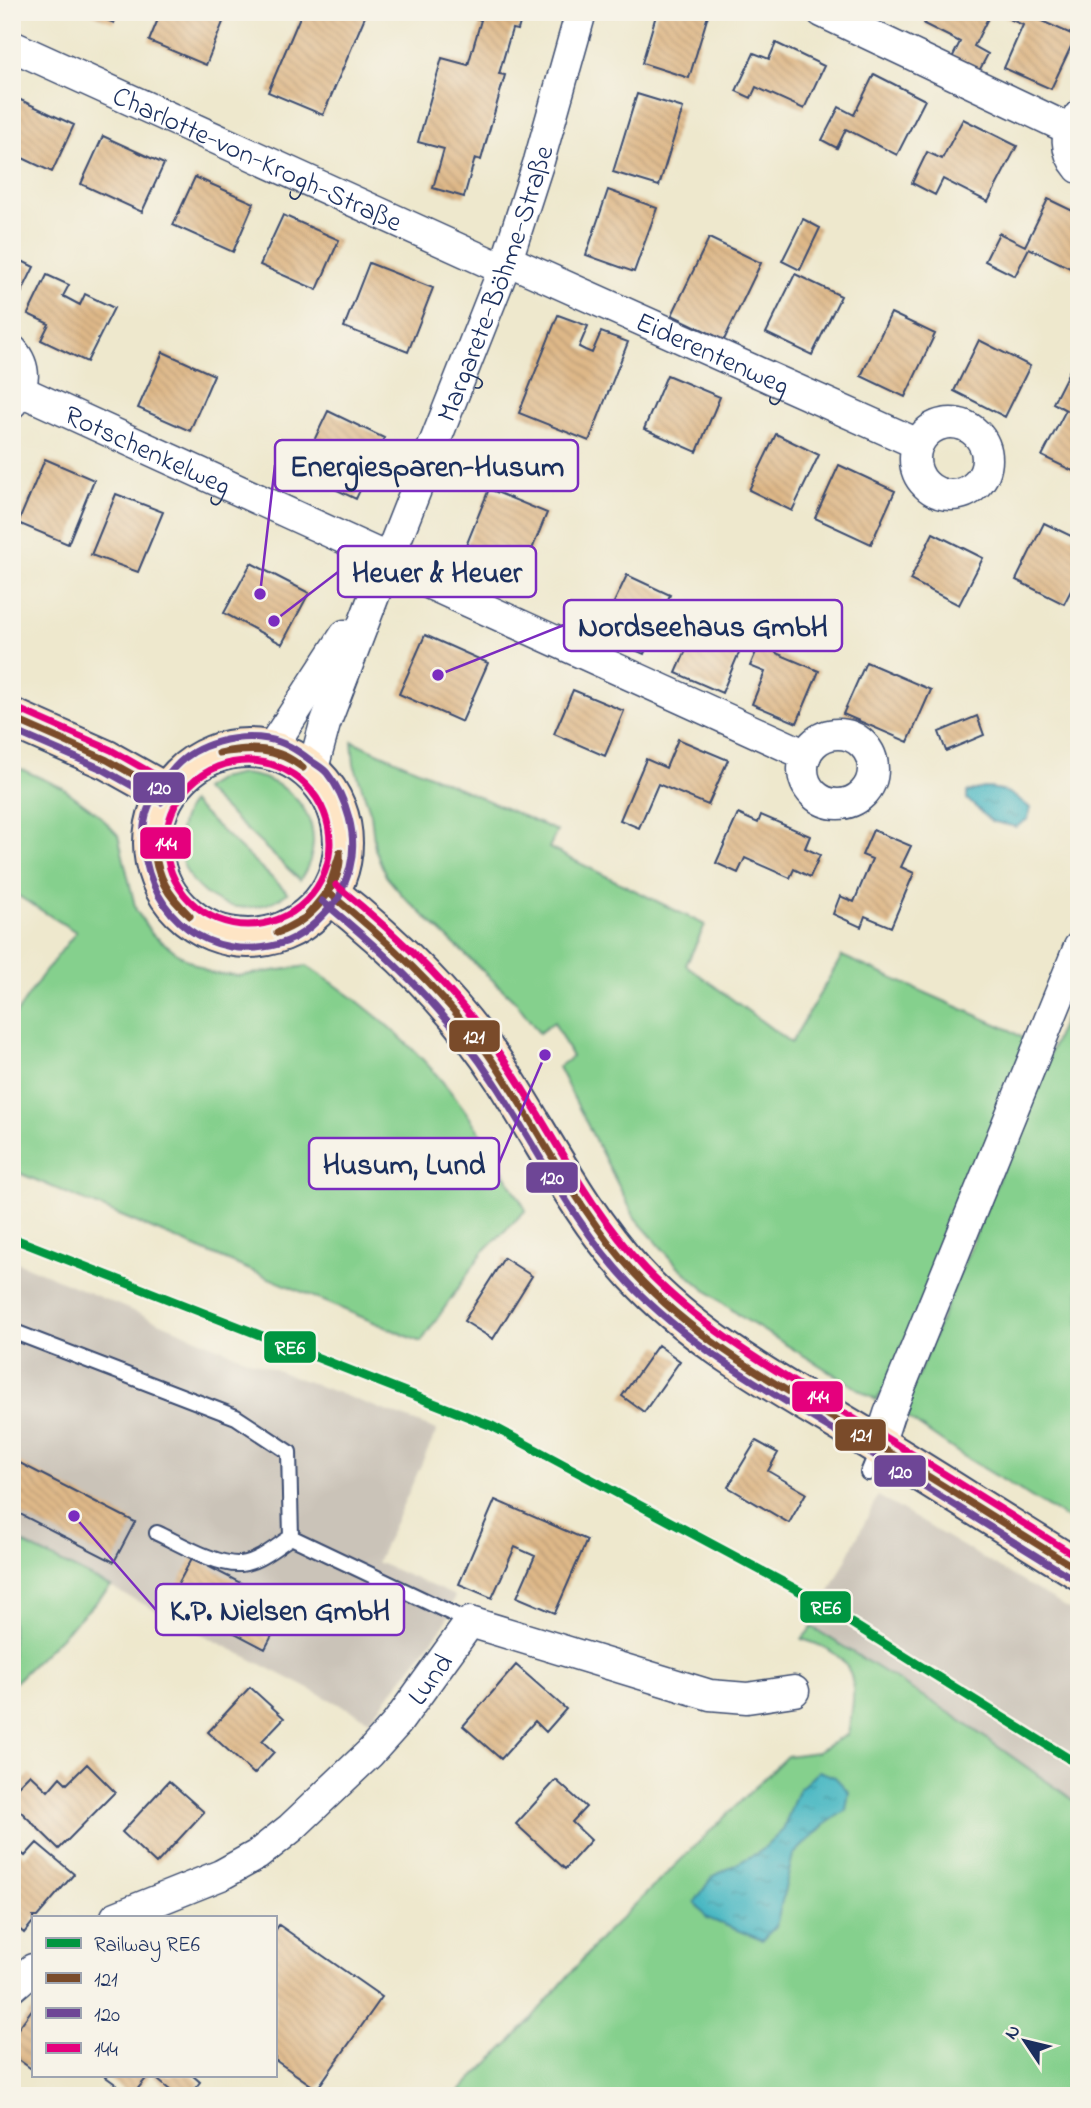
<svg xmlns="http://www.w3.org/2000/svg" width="1091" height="2108" viewBox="0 0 1091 2108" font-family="'Indie Flower',sans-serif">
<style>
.industrial{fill:#cac3b8}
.green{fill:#85d08d;stroke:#508076;stroke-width:2}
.water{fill:url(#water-ripples);stroke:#327490;stroke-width:2}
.building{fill:url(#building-back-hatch)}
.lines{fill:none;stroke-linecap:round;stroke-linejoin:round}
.lane-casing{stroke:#3b4b6f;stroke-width:18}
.street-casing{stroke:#3b4b6f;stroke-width:33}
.secondary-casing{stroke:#3b4b6f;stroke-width:42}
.lane{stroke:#fff;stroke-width:14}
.street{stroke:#fff;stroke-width:30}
.secondary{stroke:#fee5c5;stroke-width:38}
.bus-1-casing{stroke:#f7f3e8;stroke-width:12}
.bus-2-casing{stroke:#f7f3e8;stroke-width:12}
.bus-3-casing{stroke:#f7f3e8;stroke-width:12}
.bus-1{stroke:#7a4b2a;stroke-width:7}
.bus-2{stroke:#6e4696;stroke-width:7}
.bus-3{stroke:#e5007d;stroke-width:7}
.rail-1-casing{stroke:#f7f3e8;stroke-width:14}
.rail-1{stroke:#009641;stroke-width:9}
.labels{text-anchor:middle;stroke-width:5;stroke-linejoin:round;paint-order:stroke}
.street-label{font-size:28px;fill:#1b2f5e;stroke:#f7f3e8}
.leader{fill:none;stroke:#7b2cbf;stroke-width:2.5}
.callout-dot{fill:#7b2cbf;stroke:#f7f3e8;stroke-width:2.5}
.callout{fill:#f7f3e8;stroke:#7b2cbf;stroke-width:2.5}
.callout-label{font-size:30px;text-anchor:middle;font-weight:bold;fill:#1b2f5e}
.line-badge{stroke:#f7f3e8;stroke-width:2.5}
.badge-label{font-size:19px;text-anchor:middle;font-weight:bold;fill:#fff}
</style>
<defs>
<pattern id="water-ripples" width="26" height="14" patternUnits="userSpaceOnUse" patternTransform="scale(1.75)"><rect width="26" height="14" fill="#49b8c3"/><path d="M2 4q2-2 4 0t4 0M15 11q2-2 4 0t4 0" fill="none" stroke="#3c96a2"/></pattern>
<pattern id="building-back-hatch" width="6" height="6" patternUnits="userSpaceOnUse" patternTransform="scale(1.75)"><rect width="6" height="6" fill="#deb888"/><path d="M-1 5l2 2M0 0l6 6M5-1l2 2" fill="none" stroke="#be9e78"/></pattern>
</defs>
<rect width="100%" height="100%" fill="#f7f3e8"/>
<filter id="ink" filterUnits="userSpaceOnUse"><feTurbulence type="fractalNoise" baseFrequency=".0143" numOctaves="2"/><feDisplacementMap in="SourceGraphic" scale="14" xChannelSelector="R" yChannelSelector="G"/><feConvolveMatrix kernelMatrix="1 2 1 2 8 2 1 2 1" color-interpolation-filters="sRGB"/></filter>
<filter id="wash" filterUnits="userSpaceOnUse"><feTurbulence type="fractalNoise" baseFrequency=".00686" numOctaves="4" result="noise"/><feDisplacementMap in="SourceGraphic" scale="28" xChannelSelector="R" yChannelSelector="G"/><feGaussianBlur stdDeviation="1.57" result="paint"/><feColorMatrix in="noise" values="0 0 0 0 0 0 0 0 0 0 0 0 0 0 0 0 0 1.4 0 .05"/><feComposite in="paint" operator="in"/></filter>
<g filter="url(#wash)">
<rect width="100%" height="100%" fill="#eee8cd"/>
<!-- industrial -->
<path class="industrial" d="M12,1260L244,1358L437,1430L377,1562L455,1596L445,1624L370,1720L12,1537Z
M878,1496L1079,1615V1804L953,1715L812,1627Z"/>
<!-- green -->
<path class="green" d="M352,741L557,831L549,848L705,925L686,965L791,1043L842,956L1010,1030L1022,1038L1028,1049L883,1392L876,1400L743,1318L702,1287L677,1265L635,1218L558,1067L572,1057L554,1022L539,1033L516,1002L403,896L386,876L375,849L371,814L354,764Z
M12,765L63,788L98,814L118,835L136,910L152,934L184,958L211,973L238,976L307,966C364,1002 417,1047 458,1101C483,1133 505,1175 526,1210L483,1252L421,1342L12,1170V1020L41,977L76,932L12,892Z
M242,774C297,778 334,831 300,880L203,789L219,779Z
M191,802L288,893C224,939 150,867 191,802Z
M1079,983V1526L960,1454L902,1414Z
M12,1538L111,1587L12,1685Z
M812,1627L953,1715L1079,1804V2096H455L518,2034L601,1938L787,1756L817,1752L848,1734C858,1682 859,1656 802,1639Z"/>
<!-- water -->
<path class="water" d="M984,788C1003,788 1015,795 1030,808L1028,819L1016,827L991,821L967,799V792Z
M819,1771L835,1777L849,1792L846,1810L824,1825L793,1855L776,1926L762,1940L707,1918L695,1902L712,1877L761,1851L783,1830L798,1790Z"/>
<g id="blocks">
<!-- building -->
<path class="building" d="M87,12H118L114,23Z
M161,12H227L206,65L149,41Z
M302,12H367L323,115L268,92Z
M457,12H523L518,30L512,29L499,74L505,75L481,160L475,158L464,197L433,188L444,149L418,142L442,58L468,65L481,20Z
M657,12H709L689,78L642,63Z
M929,12H991L974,46L988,54L977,75L950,62L960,42L924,24Z
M1008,12H1040L1037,19L1076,36L1051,89L1004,68L1023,25L1005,17Z
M776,43L824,66L804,109L756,87L751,98L736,91L754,53L769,59Z
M874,74L925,100L897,155L846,129L837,148L822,140L839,107L854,115Z
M637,94L683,108L659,186L613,172Z
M12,96L74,125L52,172L12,153Z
M963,119L1017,146L988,202L943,179L935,195L912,183L927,152L942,159Z
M103,136L164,164L142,212L81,184Z
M195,177L254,203L233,252L173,225Z
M608,190L657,208L634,272L586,255Z
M1048,199L1079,214V261L1074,270L1029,248L1015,276L985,261L999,233L1025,246Z
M283,215L339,240L317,290L260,265Z
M803,219L820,228L800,270L782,261Z
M709,238L761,263L724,340L672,315Z
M12,256L34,267L12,312Z
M369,263L433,288L408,352L344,327Z
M795,274L841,296L812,355L766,333Z
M47,275L69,285L63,296L80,305L85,294L114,308L87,362L41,340L49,324L28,314Z
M891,313L935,334L905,397L861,376Z
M558,315L588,326L579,347L585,350L592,353L601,332L628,342L589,441L519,413Z
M979,340L1030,366L1005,417L954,391Z
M163,352L214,375L190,431L138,408Z
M1079,352V474L1042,456L1066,410L1053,403Z
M667,375L720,397L697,452L644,429Z
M328,411L384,438L356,499L299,472Z
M776,434L819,455L792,511L749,490Z
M45,459L94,480L68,544L18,523Z
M839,465L895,491L871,544L815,518Z
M489,489L547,513L524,569L466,546Z
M116,494L163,512L138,572L91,555Z
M1044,523L1073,537L1079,525V575L1064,604L1016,580Z
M933,533L983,558L959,605L910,580Z
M251,563L309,593L282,644L224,613Z
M627,575L670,595L644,654L599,634Z
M770,619L787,626L776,653L819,671L797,723L752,704L765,672L750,666Z
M698,623L743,643L722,693L676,673Z
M425,635L488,663L462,722L399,694Z
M866,662L931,690L908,742L843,714Z
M573,690L624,711L605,756L554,734Z
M977,716L984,735L946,751L939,732Z
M678,739L728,760L708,805L658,784L639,828L620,820L646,759L666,768Z
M738,814L758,823L761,815L810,836L805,848L820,855L810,877L794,869L790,878L745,858L738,873L716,863Z
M873,830L911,846L901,867L914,873L891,927L865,916L861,927L833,914L840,896L854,902L872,859L862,855Z
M504,1258L532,1276L493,1339L464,1321Z
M658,1345L680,1361L644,1412L622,1396Z
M756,1441L778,1453L768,1471L806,1493L789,1523L728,1487Z
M12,1459L135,1522L114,1562L12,1510Z
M495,1500L587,1540L555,1613L517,1597L535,1556L515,1547L492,1598L459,1584Z
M192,1558L287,1607L265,1649L170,1599Z
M516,1665L566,1709L546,1732L535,1721L501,1759L463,1726Z
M250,1687L284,1718L262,1741L274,1752L254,1774L208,1732Z
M87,1764L115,1792L59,1849L12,1803V1792L30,1774L48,1791L60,1777L67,1784Z
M556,1780L586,1807L572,1822L591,1840L565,1869L516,1824Z
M169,1781L204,1812L156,1864L122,1832Z
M37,1843L74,1874L37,1917H33V1922L24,1933L12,1923V1845L25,1856Z
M279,1925L382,1997L317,2089L275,2060V1931Z
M33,2008V2070L12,2055V2037Z
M103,2075H149L132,2096Z
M152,2075H192L200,2082L189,2096H177Z"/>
</g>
</g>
<g filter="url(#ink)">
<use href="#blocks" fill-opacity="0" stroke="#3b4b6f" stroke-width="2"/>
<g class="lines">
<!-- lane casing -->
<g class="lane-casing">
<path id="lane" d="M12,1331L236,1417L289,1452L291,1537L470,1622
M868,1473L878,1449
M157,1533C179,1543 217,1566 241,1564C259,1562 277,1546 291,1537"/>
</g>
<!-- street casing -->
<g class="street-casing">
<g id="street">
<path d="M822,12L1069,129"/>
<path id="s1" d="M12,46L503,269"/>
<path d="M1079,116C1063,131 1065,152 1079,168"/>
<path id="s2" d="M507,260L918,444"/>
<path d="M12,350C27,367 26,386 12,403"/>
<path id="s3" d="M21,391L389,559"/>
<circle cx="951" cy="459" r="36"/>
<path d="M386,564L806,755"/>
<circle cx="838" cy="769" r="35"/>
<path d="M270,750L345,635"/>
<path id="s4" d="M312,772L325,724L377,588L507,260L539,161L581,12"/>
<path d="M879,1445L889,1414L1079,947"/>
<path id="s5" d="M116,1917L221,1875L257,1855L291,1828L370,1753L397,1723L470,1622L710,1695L747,1698L794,1691"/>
<path d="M12,1987L33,1969"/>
</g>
</g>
<!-- secondary casing -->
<g class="secondary-casing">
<path id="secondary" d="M12,718L107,760L166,793
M153 843a95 95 0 1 1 190 0a95 95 0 1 1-190 0Z
M329,893C396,946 456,1004 503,1077C545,1143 581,1215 635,1274C697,1342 781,1386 858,1433C932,1478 1005,1525 1079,1570"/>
</g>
<!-- lane -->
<use href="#lane" class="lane"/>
<!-- street -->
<use href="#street" class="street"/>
<!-- secondary -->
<use href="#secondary" class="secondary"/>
<!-- bus-1 casing -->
<g class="bus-1-casing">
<path id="bus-1" d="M12,718L107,760L166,793
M219,753C249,746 279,746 303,768
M219,753C252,749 274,747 303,768
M154,847C159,879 168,894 190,916
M154,847C155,876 168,898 190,916
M329,893C387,940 441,990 485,1050C537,1123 574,1208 635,1274C698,1342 780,1386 858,1433C932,1478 1005,1525 1079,1570
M277,933L306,917L328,890L340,852
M277,933C309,922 343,888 340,852"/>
</g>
<!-- bus-2 casing -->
<g class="bus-2-casing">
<path id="bus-2" d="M12,730L102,769L161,802
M337,900C321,918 303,938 279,944C210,963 151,917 144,848C142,836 144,818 149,806C155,792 165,778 175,767C197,743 236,734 268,739C285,742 297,750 310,760C315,764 323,768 327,773C347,798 358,836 350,867C348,877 343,887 339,897
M322,901C387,954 447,1011 493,1081C538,1149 573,1224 629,1283C693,1350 774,1394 853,1442C927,1487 1000,1534 1074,1579"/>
</g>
<!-- bus-3 casing -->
<g class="bus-3-casing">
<path id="bus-3" d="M16,708L111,750L171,784
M166 843a82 82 0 1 1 164 0a82 82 0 1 1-164 0Z
M336,885C403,939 465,999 512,1072C555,1138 590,1211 645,1269C707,1334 787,1377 863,1424C936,1468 1007,1513 1079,1558"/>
</g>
<!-- bus-1 -->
<use href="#bus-1" class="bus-1"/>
<!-- bus-2 -->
<use href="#bus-2" class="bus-2"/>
<!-- bus-3 -->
<use href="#bus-3" class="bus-3"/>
<!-- rail-1 casing -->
<g class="rail-1-casing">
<path id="rail-1" d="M12,1238L492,1426L803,1593L1079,1765"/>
</g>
<!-- rail-1 -->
<use href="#rail-1" class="rail-1"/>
</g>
</g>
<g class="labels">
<!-- street labels -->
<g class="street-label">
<text dy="10" stroke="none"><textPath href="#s1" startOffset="270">Charlotte-von-Krogh-Straße</textPath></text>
<text dy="10" stroke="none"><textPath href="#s4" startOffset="522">Margarete-Böhme-Straße</textPath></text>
<text dy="10" stroke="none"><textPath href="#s2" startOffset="226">Eiderentenweg</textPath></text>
<text dy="10" stroke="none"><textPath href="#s3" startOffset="140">Rotschenkelweg</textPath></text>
<text dy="10" stroke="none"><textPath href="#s5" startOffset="402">Lund</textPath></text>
</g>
</g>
<!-- callouts -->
<path class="leader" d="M260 594L275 465M274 621L338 572M438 675L564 625M545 1055L499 1163M74 1516L156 1610"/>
<g class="callout-dot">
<circle cx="260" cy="594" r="7"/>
<circle cx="274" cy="621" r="7"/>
<circle cx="438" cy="675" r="7"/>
<circle cx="545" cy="1055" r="7"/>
<circle cx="74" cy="1516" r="7"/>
</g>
<g class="callout">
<rect x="275" y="440" width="303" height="51" rx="7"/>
<rect x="338" y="546" width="198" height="51" rx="7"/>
<rect x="564" y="600" width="278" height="51" rx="7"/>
<rect x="309" y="1138" width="190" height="51" rx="7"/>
<rect x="156" y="1584" width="248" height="51" rx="7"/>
</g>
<g class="callout-label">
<text x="427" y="476">Energiesparen-Husum</text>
<text x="437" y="582">Heuer &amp; Heuer</text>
<text x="703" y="636">Nordseehaus GmbH</text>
<text x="404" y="1174">Husum, Lund</text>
<text x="280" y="1620">K.P. Nielsen GmbH</text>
</g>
<g class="line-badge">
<rect x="132" y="771" width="54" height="33" rx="7" fill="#6e4696"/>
<rect x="139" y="826" width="53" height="34" rx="7" fill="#e5007d"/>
<rect x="448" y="1019" width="53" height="34" rx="7" fill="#7a4b2a"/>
<rect x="525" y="1161" width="54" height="33" rx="7" fill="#6e4696"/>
<rect x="263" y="1330" width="54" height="34" rx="7" fill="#009641"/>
<rect x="791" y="1380" width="53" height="33" rx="7" fill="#e5007d"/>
<rect x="834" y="1418" width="53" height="34" rx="7" fill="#7a4b2a"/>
<rect x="873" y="1454" width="54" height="34" rx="7" fill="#6e4696"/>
<rect x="799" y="1590" width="53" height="34" rx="7" fill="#009641"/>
</g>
<g class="badge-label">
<text x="159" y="794">120</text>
<text x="166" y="850">144</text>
<text x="474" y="1043">121</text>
<text x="552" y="1184">120</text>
<text x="290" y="1354">RE6</text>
<text x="818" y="1403">144</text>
<text x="861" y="1441">121</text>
<text x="900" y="1478">120</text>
<text x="826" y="1614">RE6</text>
</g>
<!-- margin -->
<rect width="1091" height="2108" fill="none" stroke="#f7f3e8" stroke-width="42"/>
<!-- legend -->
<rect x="32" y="1916" width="245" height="161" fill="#f7f3e8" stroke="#9fa5b1" stroke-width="2"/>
<rect x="46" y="1938" width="35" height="10" fill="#009641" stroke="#9fa5b1" stroke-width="2"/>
<text x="94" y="1951" font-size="21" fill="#1b2f5e">Railway RE6</text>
<rect x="46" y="1973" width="35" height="10" fill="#7a4b2a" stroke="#9fa5b1" stroke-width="2"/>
<text x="94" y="1986" font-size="21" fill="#1b2f5e">121</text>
<rect x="46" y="2008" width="35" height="10" fill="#6e4696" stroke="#9fa5b1" stroke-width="2"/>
<text x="94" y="2021" font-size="21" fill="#1b2f5e">120</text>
<rect x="46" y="2043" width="35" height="10" fill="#e5007d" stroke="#9fa5b1" stroke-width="2"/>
<text x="94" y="2056" font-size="21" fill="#1b2f5e">144</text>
<!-- north arrow -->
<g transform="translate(1025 2041) rotate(305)" stroke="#f7f3e8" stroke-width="5" paint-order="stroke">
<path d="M0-5L12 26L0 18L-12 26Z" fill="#1b2f5e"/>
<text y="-10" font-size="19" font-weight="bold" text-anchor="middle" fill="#1b2f5e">N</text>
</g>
</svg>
